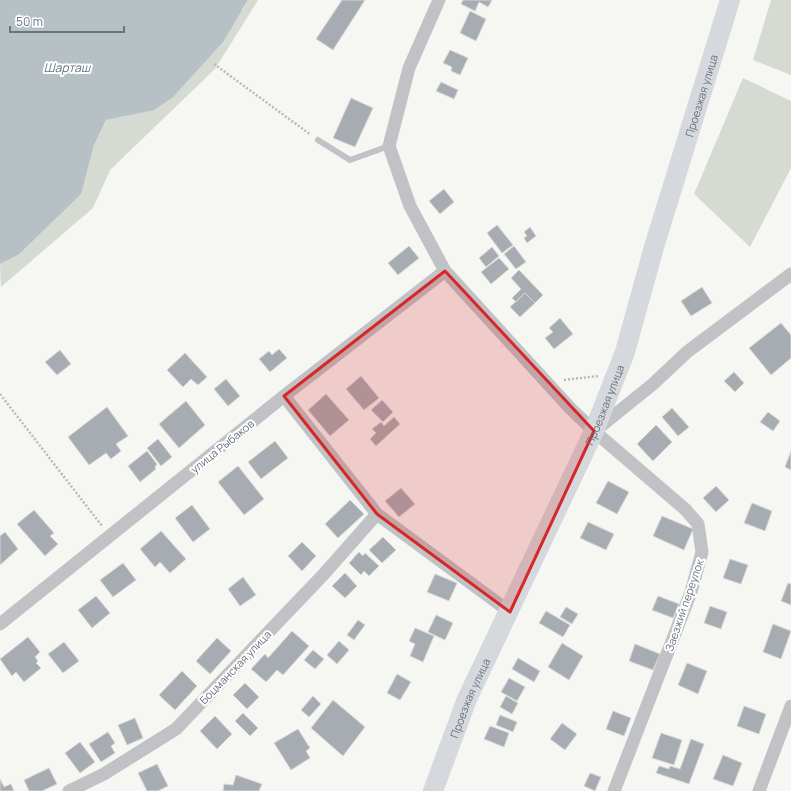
<svg xmlns="http://www.w3.org/2000/svg" width="791" height="791" font-family="Manrope,sans-serif">
  <rect width="100%" height="100%" fill="#f6f6f3"/>
  <path fill="#d5dad3" d="M248,0H258L215,69L110,170L93,208L1,287L0,264L18,255L88,167L94,145L106,120L125,116L243,10Z
    M771,0H791V75L753,60Z
    M743,78L791,101V168L750,247L694,194Z"/>
  <path fill="#b7c0c5" d="M0,0H248L223,42L173,97L154,110L106,120L94,145L81,194L18,255L0,264Z"/>
  <path fill="#a7acb2" stroke="#d7d7d6" d="M342,0H365L333,50L316,39Z
    M463,0H492L488,7L479,2L475,11L461,4Z
    M470,11L486,19L476,41L460,33Z
    M450,50L468,58L460,75L451,71L452,67L443,63Z
    M441,82L458,90L454,99L436,91Z
    M351,98L373,108L355,147L333,138Z
    M444,189L454,202L440,214L429,201Z
    M497,225L513,245L502,253L487,233Z
    M530,227L536,236L527,243L524,238L527,236L524,232Z
    M409,246L419,258L398,275L388,263Z
    M514,246L526,262L516,269L504,254Z
    M492,247L499,256L486,267L479,258Z
    M499,258L509,269L491,284L481,272Z
    M519,270L543,295L535,303L525,293L516,302L512,298L521,289L511,278Z
    M702,287L712,303L691,316L681,301Z
    M525,293L535,303L520,317L510,307Z
    M560,318L573,334L554,349L545,338L553,332L549,328Z
    M781,323L791,335V358L771,375L749,348Z
    M279,349L287,358L270,372L259,359L269,351L272,355Z
    M60,350L71,364L57,375L45,362Z
    M185,353L207,377L198,385L191,379L183,387L167,370Z
    M734,372L744,383L735,392L724,381Z
    M361,376L379,398L364,410L346,389Z
    M226,379L240,396L228,406L214,389Z
    M326,394L349,420L330,436L308,410Z
    M382,400L393,412L383,422L371,410Z
    M186,401L205,425L179,448L159,424Z
    M107,407L128,436L116,444L121,451L111,459L106,453L89,465L68,437Z
    M672,408L689,427L678,436L662,417Z
    M768,412L780,421L773,431L760,422Z
    M394,417L400,424L376,446L370,439L376,433L372,429L381,422L384,426Z
    M656,425L672,442L653,461L637,444Z
    M158,439L172,457L161,466L147,448Z
    M275,441L288,458L261,479L248,462Z
    M147,451L157,464L155,467L156,469L140,482L128,466Z
    M791,451V470L785,467Z
    M238,466L264,499L244,515L218,482Z
    M608,481L629,492L617,514L596,503Z
    M716,486L729,500L716,512L703,498Z
    M401,488L415,504L399,517L385,501Z
    M350,500L364,514L338,538L325,524Z
    M752,503L772,511L765,531L744,523Z
    M192,505L210,529L193,542L175,518Z
    M34,510L54,533L50,536L58,544L45,556L17,524Z
    M662,516L693,529L684,550L653,536Z
    M588,522L614,534L606,550L580,538Z
    M161,531L186,559L170,573L160,562L155,567L140,549Z
    M5,532L18,549L0,565V536Z
    M383,537L396,550L382,563L369,550Z
    M302,542L316,556L302,571L288,556Z
    M359,552L363,556L365,553L379,566L369,576L364,571L361,575L349,563Z
    M730,559L748,565L741,584L723,578Z
    M123,563L136,580L113,597L100,580Z
    M345,573L357,586L345,598L332,586Z
    M435,574L457,583L449,601L427,592Z
    M243,577L256,595L240,606L228,589Z
    M788,583L791,584V605L781,601Z
    M96,596L110,613L92,628L78,610Z
    M658,596L679,604L673,618L652,610Z
    M710,606L727,612L721,629L704,623Z
    M566,607L578,614L572,624L560,617Z
    M546,611L570,625L563,637L539,623Z
    M436,615L453,623L445,640L428,632Z
    M358,620L365,625L354,640L347,635Z
    M773,624L791,631L781,659L763,652Z
    M415,628L434,636L423,662L410,656L415,644L409,641Z
    M292,631L309,646L283,675L277,670L266,682L251,669L265,654L268,658Z
    M28,637L40,652L35,657L38,661L36,663L41,668L24,682L16,672L12,676L0,659Z
    M217,638L231,651L210,674L196,661Z
    M339,641L349,650L337,664L327,655Z
    M64,642L79,661L63,673L48,654Z
    M562,643L583,656L569,680L548,667Z
    M635,644L660,654L653,670L629,661Z
    M313,650L324,659L315,669L304,660Z
    M518,658L540,671L534,682L512,669Z
    M687,663L707,671L698,694L678,685Z
    M182,671L197,686L175,710L159,695Z
    M397,674L411,682L400,700L387,693Z
    M509,678L525,687L517,701L501,692Z
    M245,683L259,697L247,709L233,695Z
    M313,696L321,704L309,717L301,710Z
    M506,696L518,703L512,714L500,707Z
    M333,700L365,727L343,756L311,728Z
    M744,706L766,714L759,734L737,726Z
    M613,711L631,718L624,736L606,729Z
    M243,713L258,728L250,736L235,721Z
    M500,715L517,722L513,732L496,725Z
    M215,716L232,734L217,749L200,731Z
    M135,718L143,738L127,745L118,725Z
    M562,723L577,734L565,750L550,739Z
    M490,726L509,733L504,747L484,739Z
    M298,729L310,748L306,751L310,758L291,770L274,743Z
    M108,732L115,743L111,746L115,753L101,762L89,744Z
    M661,733L682,740L674,765L652,758Z
    M691,739L704,744L689,784L656,773L659,766L669,769L670,766L680,769Z
    M80,742L95,762L80,773L65,753Z
    M723,755L742,763L733,786L713,779Z
    M157,764L168,786L158,791H147L138,773Z
    M49,768L57,784L42,791H29L24,780Z
    M590,773L601,777L595,791L584,786Z
    M236,775L262,784L259,791H223L224,784L233,785Z
    M0,779L4,787L11,784L14,791H0Z"/>
  <g fill="none" stroke-linecap="round" stroke-linejoin="round">
    <path stroke="#b7babc" stroke-width="2.5" stroke-dasharray="2 2" stroke-linecap="butt" d="M214,64L311,135
      M564,380L598,376
      M0,394L102,526"/>
    <path stroke="#c0c2c6" stroke-width="6" d="M318,140L350,160L389,146"/>
    <path stroke="#c0c2c6" stroke-width="13" d="M439,0L409,68L389,146L410,206L445,271L570,408L594,431L686,510L698,524L702,552L691,592L614,791
      M284,396L377,514L510,612
      M596,430L653,384L687,352L791,274
      M0,624L284,396L445,271
      M69,791L104,774L176,729L323,575L377,514
      M759,791L791,706"/>
    <path stroke="#d5d8dc" stroke-width="20" id="s1" d="M433,791L467,699L594,431L625,352L654,247L730,0"/>
  </g>
  <path fill="#d62828" fill-opacity="0.2" stroke="#d62828" stroke-width="3" stroke-linejoin="round" d="M445,271L594,431L510,612L377,514L284,396Z"/>
  <g text-anchor="middle" dominant-baseline="central" stroke-width="4" stroke-linejoin="round" paint-order="stroke">
    <g font-size="11" fill="#697480" stroke="#fff">
      <text stroke="none"><textPath href="#s1" startOffset="747">Проезжая улица</textPath></text>
      <text stroke="none"><textPath href="#s1" startOffset="423">Проезжая улица</textPath></text>
      <text transform="translate(222 446) rotate(-39)">улица Рыбаков</text>
      <text transform="translate(684 605) rotate(-71)">Заезжий переулок</text>
      <text transform="translate(235 667) rotate(-46)">Боцманская улица</text>
      <text stroke="none"><textPath href="#s1" startOffset="100">Проезжая улица</textPath></text>
    </g>
    <g font-size="12" font-style="italic" fill="#64747c" stroke="#fff">
      <text x="67" y="67">Шарташ</text>
    </g>
  </g>
  <path d="M10 26v6h114v-6" fill="none" stroke="#697480" stroke-width="2"/>
  <text x="16" y="26" font-size="12" fill="#697480" stroke="#ffffff" stroke-width="3" paint-order="stroke">50 m</text>
</svg>
